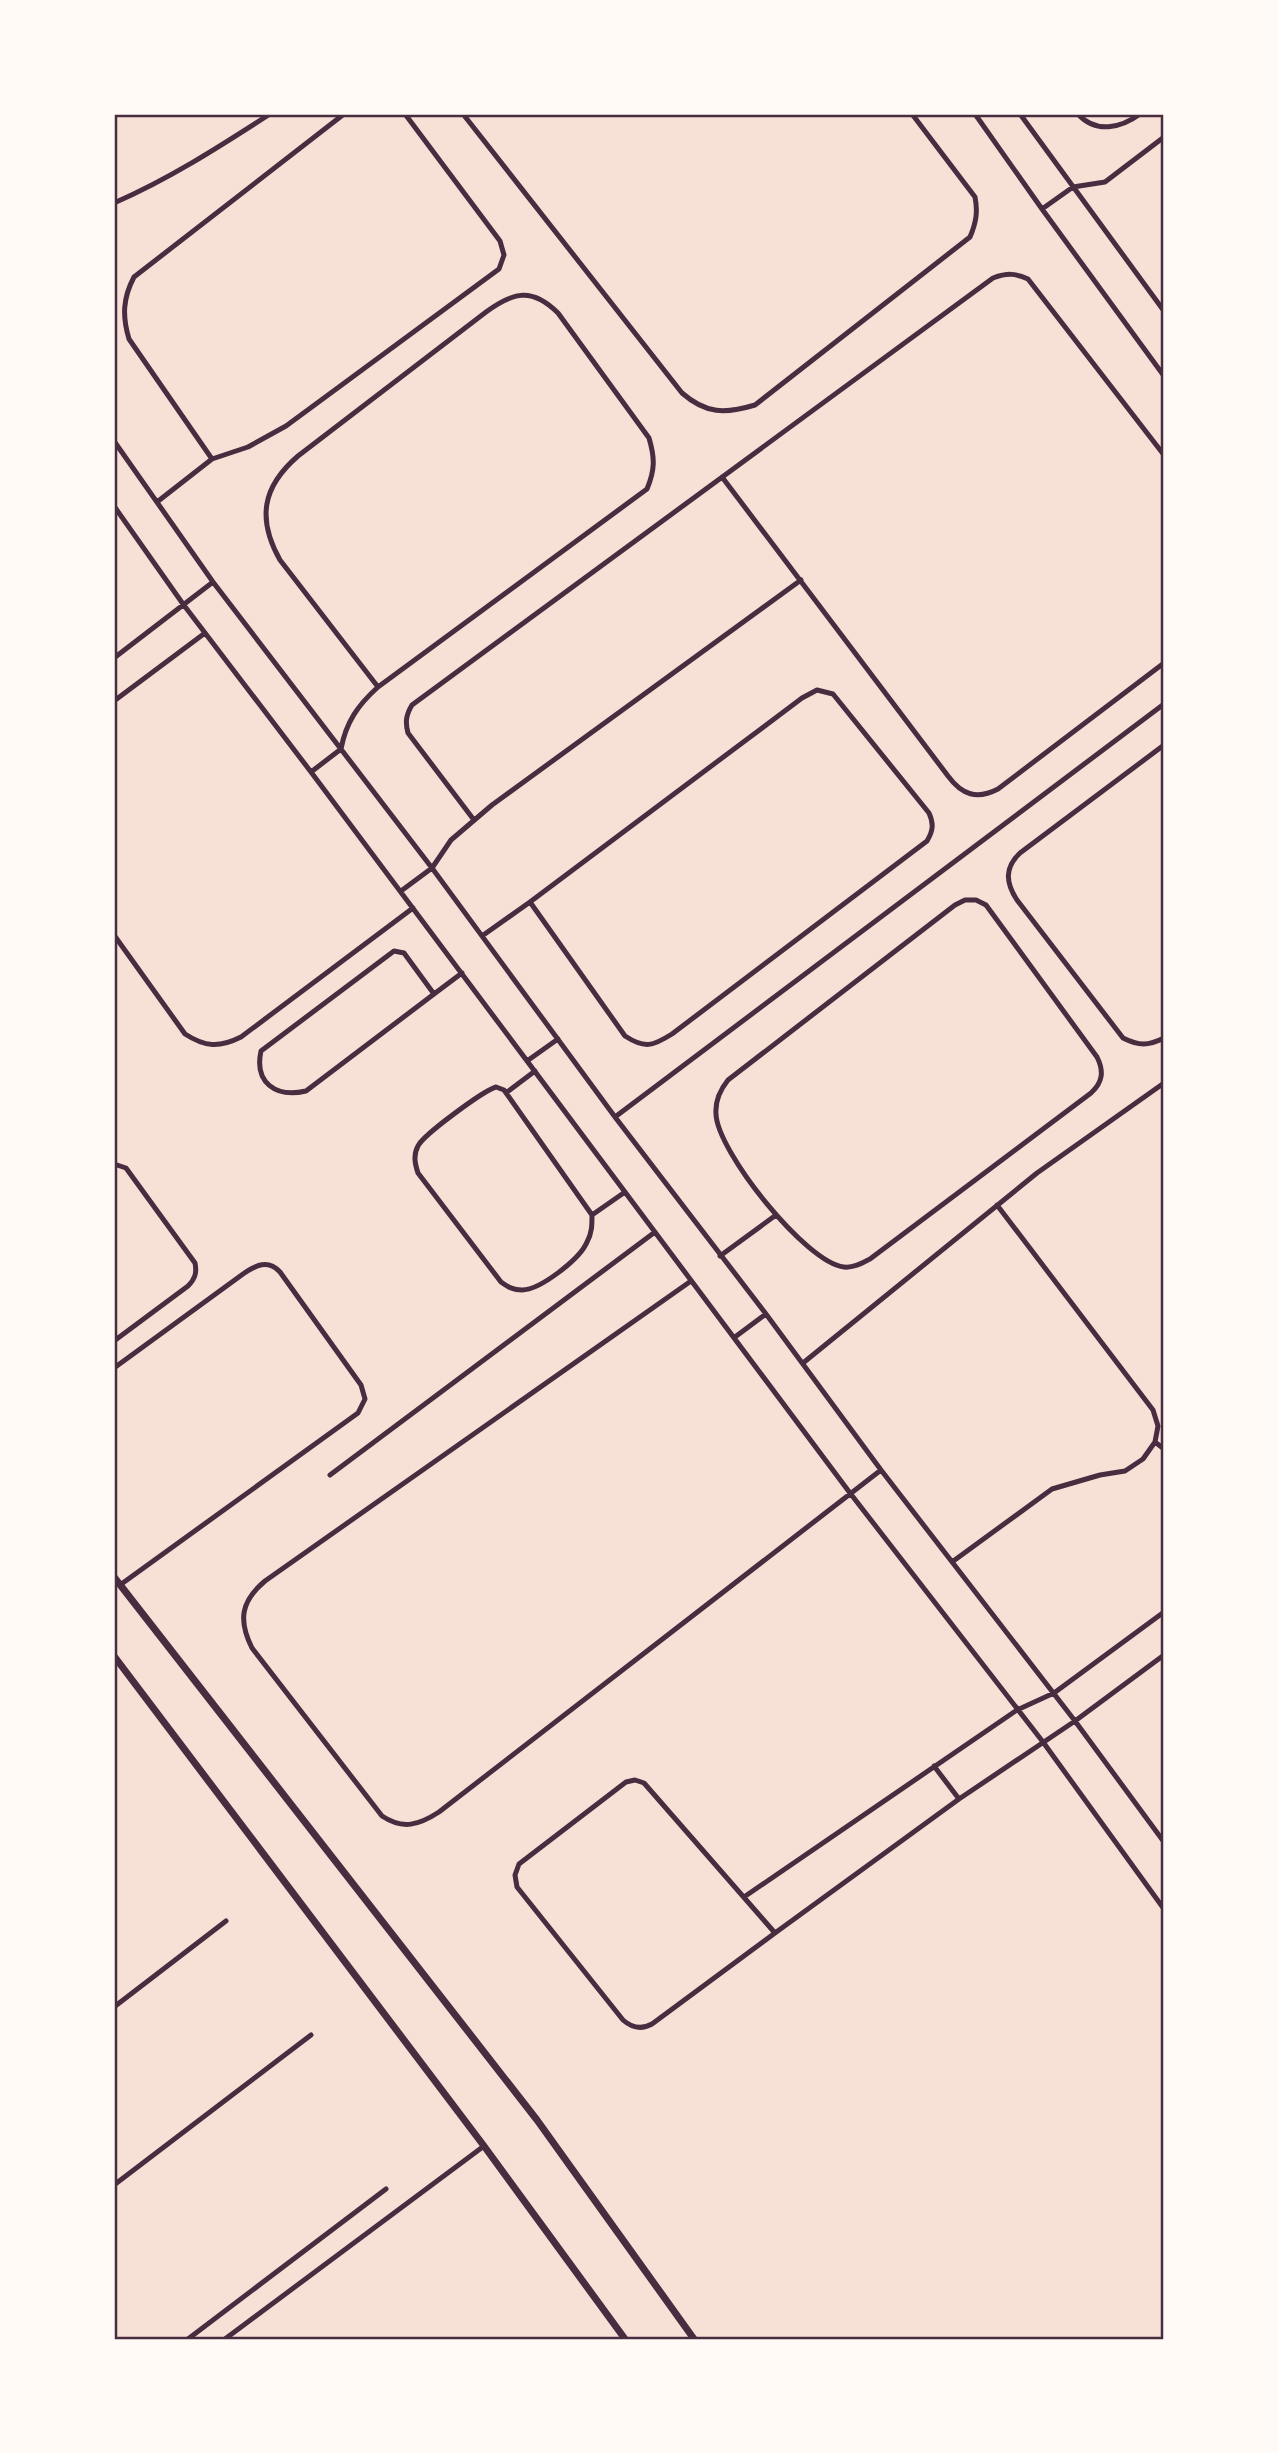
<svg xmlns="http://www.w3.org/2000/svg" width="1278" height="2453" font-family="Manrope,sans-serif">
  <rect width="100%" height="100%" fill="#f7e1d7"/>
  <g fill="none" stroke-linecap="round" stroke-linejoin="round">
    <path stroke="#4a2c40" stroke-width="5" d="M344,114L134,277C123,298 122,316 129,339L212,459L248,447L286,426L499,269L504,255L500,241L405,114
      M463,114L682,393C706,414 725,414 755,405L970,237C976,223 978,212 975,197L912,114
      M975,114L1042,209L1164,376
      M1020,114L1164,311
      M1078,114C1096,134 1121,128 1140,114
      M114,203C169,179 219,147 270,114
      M1042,209L1073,187L1105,182L1164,137
      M114,441L213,582L432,868L615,1117L766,1314L881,1470L1075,1721L1164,1842
      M722,477L948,776C962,795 977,800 998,789L1164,663
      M157,502L212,459
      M114,506L183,604L311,772L850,1493L1043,1742L1164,1909
      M114,658L213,582
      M114,701L205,633
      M1164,745L1020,853C1004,868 1006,883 1017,900L1123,1038C1139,1046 1148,1046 1164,1038
      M311,772L341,749C346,722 358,705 378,687L647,489C655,470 655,458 649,438L558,313C532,287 513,292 486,312L298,456C262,487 257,519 280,560L378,687
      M474,820L408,733C405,722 406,715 412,705L993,278C1007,273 1015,273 1028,279L1164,455
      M401,891L432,868L451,840L492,805L801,580
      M965,900H976L986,905L1097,1057C1104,1071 1103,1082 1091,1093L870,1259C862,1263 854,1268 844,1267C806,1263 717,1151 716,1114C715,1101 720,1090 728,1080L955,905Z
      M114,935L185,1034C205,1047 219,1048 241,1037L413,908
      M482,936L530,902L625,1036C645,1049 653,1046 672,1034L927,841C933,831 934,824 929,813L833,694L817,690L802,698L530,902
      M434,994L306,1091C276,1098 254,1083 261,1051L394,951L404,953L434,994L462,973
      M527,1061L558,1039
      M496,1087L504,1090L592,1215C592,1225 592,1233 587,1242C580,1259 540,1290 522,1290C513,1290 508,1287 501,1282L418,1173C415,1164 413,1155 418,1146C423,1135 483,1091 496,1087Z
      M506,1093L535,1071
      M615,1117L1164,704
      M114,1164L126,1168L195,1263C197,1273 195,1279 188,1286L114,1341
      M592,1215L625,1192
      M720,1256L776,1215
      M691,1281L265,1581C241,1601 238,1620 252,1648L382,1816C403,1830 419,1825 439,1812L881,1470
      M735,1337L766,1314
      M803,1363L1037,1173L1164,1083
      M114,1368L243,1274C256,1265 268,1259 280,1272L361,1385L365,1399L358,1413L120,1585
      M1155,1442L1164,1449
      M330,1475L655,1232
      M952,1562L1052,1489L1100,1475L1125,1471L1143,1459L1155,1442L1158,1426L1153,1410L997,1205
      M934,1766L959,1799
      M635,1780L644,1783L775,1933L652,2024C641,2030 632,2028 623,2020L517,1887L515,1875L519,1864L626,1782Z
      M744,1897L1017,1710L1054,1693L1164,1612
      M775,1933L959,1799L1075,1721L1164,1655
      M114,2007L226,1921
      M114,2185L311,2035
      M188,2339L386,2189
      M225,2339L484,2146"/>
    <path stroke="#4a2c40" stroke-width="7" d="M114,1577L537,2120L694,2339
      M114,1656L484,2146L625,2339"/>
  </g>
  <rect width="1278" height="2453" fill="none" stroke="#fffaf5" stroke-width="231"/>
  <rect x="116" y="116" width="1046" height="2222" fill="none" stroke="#4a2c40" stroke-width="2.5"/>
</svg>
